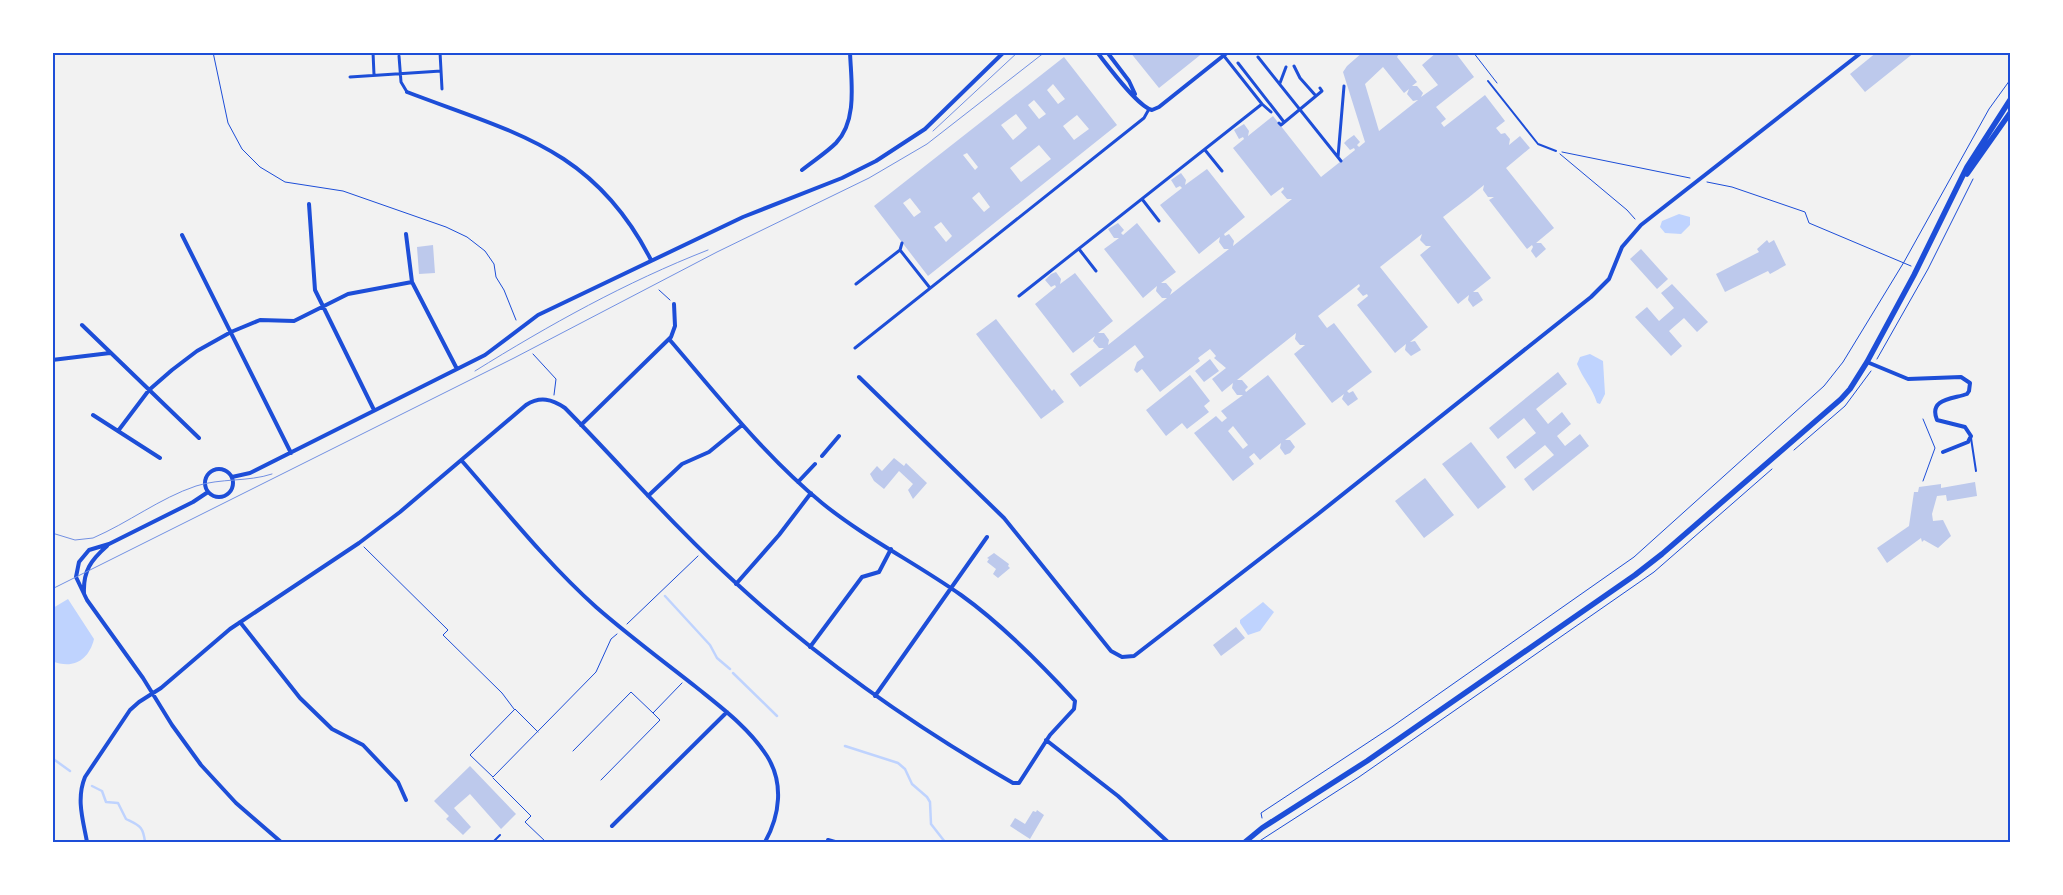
<svg xmlns="http://www.w3.org/2000/svg" width="2063" height="895" font-family="Bitter,serif">
  <rect width="100%" height="100%" fill="#f2f2f2"/>
  <path fill="#bfd3fe" d="M1679,214L1690,217V225L1681,234L1665,233L1660,227L1662,221Z
    M1590,354L1603,361L1605,394L1600,404L1597,403C1592,387 1583,379 1577,364L1580,357Z
    M68,599L94,639C89,660 73,670 52,661L53,608Z
    M1263,602L1274,612L1260,631L1248,635L1240,623V620Z"/>
  <g fill="none" stroke-linecap="round" stroke-linejoin="round">
    <path stroke="#bfd3fe" stroke-width="2.5" d="M665,596L710,645L717,658L730,669
      M733,673L777,716
      M845,746L898,763L905,769L912,784L927,797L930,802L931,824L945,842
      M52,758L70,771
      M92,786L102,791L106,802L118,803L126,819C140,826 143,826 145,842"/>
  </g>
  <path fill="#bdc9ec" fill-rule="evenodd" d="M1130,52H1204L1159,88Z
    M1363,52H1400L1397,57L1417,82L1412,86H1417L1423,93L1421,97L1438,85L1422,65L1437,52H1455L1474,77L1436,107L1446,119L1441,123L1444,127L1485,95L1505,121L1496,128L1501,134L1505,133L1510,139L1509,145L1520,136L1530,148L1506,168L1554,228L1536,243H1541L1546,249L1536,258L1531,251L1533,247L1532,245L1527,249L1489,200L1494,197H1488L1483,190L1484,185L1468,198L1443,217L1491,278L1473,292H1478L1483,300L1473,307L1468,300L1469,295L1458,304L1420,255L1431,246H1426L1420,240L1422,234L1380,267L1428,327L1410,342L1415,341L1421,350L1411,356L1405,350L1406,344L1395,353L1357,305L1368,296L1367,294L1363,296L1357,289L1360,286L1359,284L1318,316L1327,328L1334,323L1372,372L1347,391L1349,393L1353,391L1358,399L1348,406L1342,399L1344,394L1332,403L1294,354L1305,345H1300L1295,339L1296,333L1237,380H1242L1248,387L1245,390L1246,392L1268,375L1306,424L1285,440H1290L1295,447L1290,453L1285,455L1280,448L1281,443L1260,460L1254,453L1249,457L1254,464L1233,481L1194,433L1216,416L1222,422L1227,418L1221,411L1243,395H1237L1232,388L1233,383L1222,392L1212,379L1226,368L1214,358L1216,356L1210,349L1198,358L1200,361L1160,392L1142,369L1137,373L1134,370L1137,362L1144,357L1135,345L1080,387L1070,374L1104,348H1099L1093,341L1095,336L1073,353L1035,304L1056,287L1055,285L1051,287L1045,280L1051,274L1056,272L1061,279L1060,284L1075,273L1113,321L1098,333H1104L1109,340L1108,345L1167,298H1162L1156,291L1157,286L1143,298L1104,249L1119,238H1114L1108,229L1118,223L1124,230L1121,233L1123,235L1137,223L1176,272L1161,283H1166L1172,290L1170,295L1229,249H1224L1219,242L1220,237L1199,254L1160,205L1182,188L1180,186L1176,188L1171,180L1181,173L1186,180L1185,185L1207,169L1245,217L1224,234L1225,236L1229,234L1234,241L1233,246L1292,199H1287L1281,192L1284,189L1283,187L1271,196L1233,148L1244,139L1243,137L1239,139L1234,130L1244,124L1249,131L1248,136L1273,116L1321,177L1355,150L1354,148L1350,150L1344,143L1347,140L1354,135L1360,142L1357,145L1359,147L1365,142L1343,72L1347,66ZM1383,67L1404,93L1409,89L1407,94L1413,101L1418,100L1379,131L1365,84ZM1233,426L1248,445L1243,449L1228,431Z
    M1877,52H1915L1865,92L1850,74Z
    M1064,57L1117,125L928,276L874,206ZM1053,84L1065,99L1058,104L1047,90ZM1034,100L1046,114L1039,119L1028,105ZM1016,114L1027,128L1013,140L1001,125ZM1077,115L1089,129L1074,140L1063,126ZM1039,145L1051,159L1021,182L1010,168ZM967,153L978,167L975,170L963,155ZM979,192L990,207L984,212L972,198ZM910,198L921,212L914,217L903,203ZM941,222L952,236L946,242L934,227Z
    M1767,240L1769,243L1774,240L1786,265L1770,274L1768,271L1725,292L1716,274L1759,252L1757,249Z
    M433,245L435,273L419,274L417,247Z
    M1641,249L1668,279L1657,289L1630,259Z
    M1672,284L1708,322L1697,332L1684,318L1669,331L1682,346L1671,356L1635,317L1647,307L1659,321L1674,308L1661,293Z
    M996,319L1052,391L1054,389L1064,402L1041,419L976,334Z
    M1210,359L1219,371L1204,382L1195,371Z
    M1558,372L1567,384L1536,409L1548,424L1562,412L1571,424L1557,436L1565,446L1580,434L1589,446L1533,491L1524,479L1554,455L1545,445L1515,469L1506,457L1536,433L1524,418L1498,439L1489,428Z
    M1190,375L1210,401L1204,406L1209,412L1187,429L1182,423L1166,436L1146,410Z
    M1471,442L1506,487L1478,509L1442,464Z
    M894,458L904,466L906,463L927,483L913,499L908,490L913,484L899,471L884,489L874,481L870,474L877,466L882,471Z
    M1425,478L1454,515L1424,538L1395,501Z
    M1975,482L1977,496L1947,501L1946,495L1937,496L1932,514L1933,521L1943,520L1951,536L1938,548L1924,540L1922,542L1921,538L1887,563L1877,548L1909,526L1914,492H1918L1919,487L1941,484V488Z
    M994,553L1009,564L1008,566L1010,568L998,578L993,574L996,569L987,562L989,559L987,558Z
    M1236,627L1245,638L1221,656L1213,645Z
    M470,766L516,814L501,829L470,794L454,808L471,827L463,835L446,819L449,816L434,801Z
    M1037,810L1044,815L1030,839L1010,826L1015,818L1025,824L1033,811L1036,812Z"/>
  <g fill="none" stroke-linecap="round" stroke-linejoin="round">
    <path stroke="#1d4ed8" stroke-width="1" d="M213,52L228,123L242,149L260,167L285,182L343,191L446,227L467,237L485,251L494,264L496,277L504,290L516,320
      M1473,52L1497,83
      M1562,152L1690,178
      M1560,154L1627,210L1635,219
      M1707,182L1732,187L1805,212L1809,223L1911,266
      M659,290L670,300
      M533,354L556,379L554,395
      M1877,359L1928,269L1973,179
      M1923,419L1935,448L1923,481
      M1794,450L1845,406L1871,371
      M364,547L448,630L443,635L502,693L514,709
      M627,624L698,556
      M538,732L515,709L470,755L493,777L596,672L611,639L617,634
      M573,751L631,692L653,713L682,683
      M493,778L531,816L525,822L546,842
      M601,780L660,720L653,713
      M1262,818L1261,813L1393,726L1634,557L1824,386L1843,362L1904,262L1989,109L2010,80
      M1258,842L1359,777L1654,572L1772,469"/>
    <path stroke="#1d4ed8" stroke-width="2" d="M1488,81L1538,144L1556,151
      M1971,438L1976,471
      M493,842L500,835"/>
    <path stroke="#1d4ed8" stroke-width="3" d="M373,52L374,75
      M440,52L442,89
      M399,56L401,82L407,92
      M1258,57L1341,161
      M1238,63L1284,122
      M1294,66L1300,78L1316,96
      M350,77L441,71
      M1280,83L1286,67
      M1262,104L1271,112
      M1279,123L1281,125L1322,91L1320,88
      M1205,150L1222,171
      M1338,157L1344,86
      M1142,199L1159,221
      M1079,249L1096,271
      M900,250L930,288
      M856,284L900,250L902,243
      M1019,296L1262,104L1224,56
      M855,348L1144,118L1149,109"/>
    <path stroke="#1d4ed8" stroke-width="4" d="M1097,52C1108,66 1137,106 1152,110L1159,107L1228,52
      M1107,52L1129,81L1135,94
      M407,92C514,133 594,148 651,260
      M802,170C813,161 826,153 836,143C858,120 851,81 850,52
      M309,204L315,290L374,410
      M406,234L412,282L457,369
      M182,235L291,453
      M82,325L199,438
      M52,360L110,353
      M1867,362L1908,379L1961,377L1970,383L1969,391L1967,394C1954,399 1928,398 1937,420L1965,427L1971,436L1968,442L1943,452
      M859,377L1004,518L1111,651L1122,657L1134,656L1318,514L1591,297L1609,279L1622,247L1641,225L1862,52
      M93,415L160,458
      M581,425L671,337L675,326L674,304
      M118,431L149,390L172,370L197,351L231,332L260,320L294,321L348,294L412,282
      M822,456L839,436
      M462,461C505,510 547,563 596,607C628,635 663,661 696,687C722,708 749,728 767,756C784,783 780,815 765,842
      M205 483a14 14 0 1 1 28 0a14 14 0 1 1-28 0Z
      M232,477L250,473L485,355L538,315L743,217L842,178L876,161L925,129L1004,52
      M798,482L815,464
      M208,492L193,502L109,544L89,550L79,562L76,577L87,600L143,678L172,725L201,765L236,803L281,842
      M648,496L682,464L709,452L742,425
      M736,584L779,535L811,493
      M84,593C83,571 91,560 107,546
      M240,622L300,698L332,729L363,745L398,782L406,800
      M810,647L862,577L879,572L891,549
      M875,696L987,537
      M1046,740L1118,796L1168,842
      M612,826L727,712
      M828,840L835,842
      M87,842C83,820 76,799 85,777L130,710L139,702L161,688L230,629L359,543L400,512L526,405C540,396 552,399 565,408C622,466 676,529 737,584C821,661 914,726 1013,783H1019L1050,735L1074,709L1075,701C1041,664 1003,625 961,595C916,563 865,538 822,503C764,455 718,396 669,339"/>
    <path stroke="#1d4ed8" stroke-width="5.5" d="M1967,174L2010,113
      M1245,842L1262,828L1367,761L1635,575L1662,554L1841,399L1850,389L1867,362L1914,275L1967,167L2010,100"/>
    <path stroke="#7290e2" stroke-width="1" d="M933,131L1018,52
      M475,371C549,325 626,282 708,250
      M52,533L75,540L93,538C128,523 160,498 196,486C221,478 248,482 272,474
      M52,589L514,358L717,252L869,178L927,144L1045,52"/>
  </g>
  <rect width="2063" height="895" fill="none" stroke="#ffffff" stroke-width="108"/>
  <rect x="54" y="54" width="1955" height="787" fill="none" stroke="#1d4ed8" stroke-width="2"/>
</svg>
